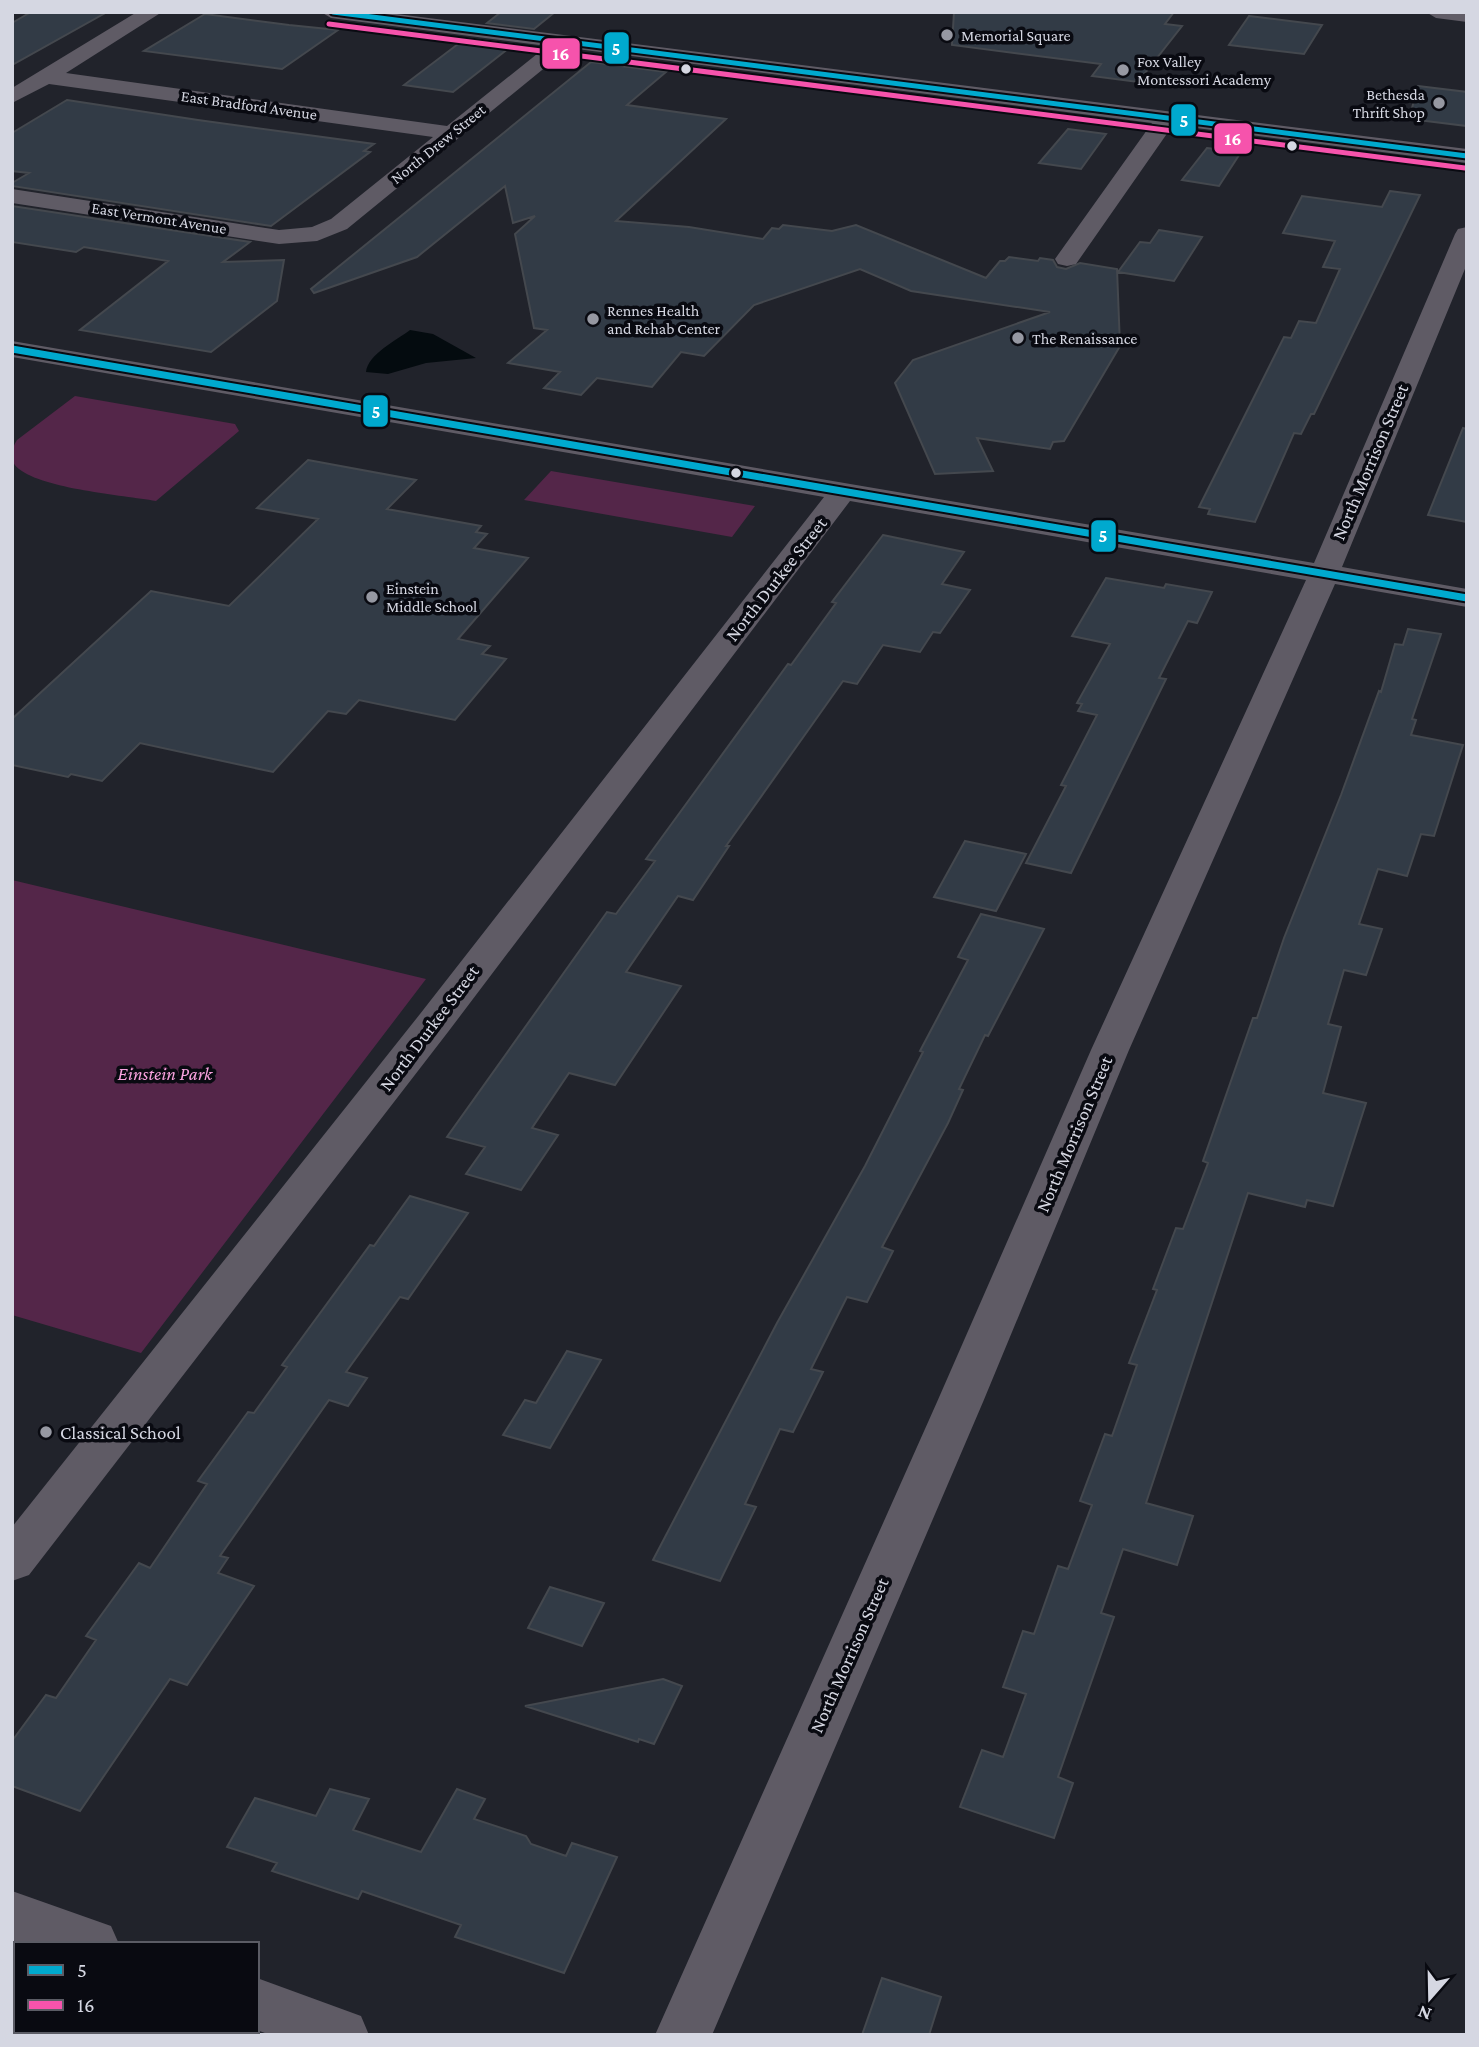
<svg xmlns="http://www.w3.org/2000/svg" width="1479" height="2047" font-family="'Crimson Pro',serif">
  <rect width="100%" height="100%" fill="#21232b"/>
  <path fill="#542649" d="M75,396L235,424L239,431L156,501C122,495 44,489 19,469C9,462 11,449 17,440Z
    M551,471L755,506L732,537L524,500Z
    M12,880L426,979L141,1353L12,1315Z"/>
  <path fill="#040b0f" d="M410,330L433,334L476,358L426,363L388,374L366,372C368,354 397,340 410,330Z"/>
  <path fill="#323b46" stroke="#44484e" stroke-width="2" d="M31,12H107L12,65V23Z
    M501,12H555L534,29L487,23Z
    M954,12H1174L1165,24L1182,26L1138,82L1092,76L1101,64L952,45Z
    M205,14L289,25L338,30L282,69L144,51Z
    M1249,16L1322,25L1304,54L1229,45Z
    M466,38L514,44L453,92L404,85Z
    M591,62L666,72L627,105L726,119L616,221L689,227L763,239L772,228L779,229L783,225L832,231L856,225L986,278L1000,261H1005L1009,257L1038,261L1040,258L1053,260L1057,267L1066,269L1080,263L1117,269L1120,346L1064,441L1053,442L1050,449L977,438L993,471L935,474L895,383L913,360L1050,312L911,291L860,269L754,305L704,356L681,352L652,387L597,378L581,395L544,388L560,372L508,363L547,330L534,328L515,234L535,216L513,223L505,186L417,257L314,293L311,289Z
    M1418,86L1467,92V126L1409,119Z
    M67,100L198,120L374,144L364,151L370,152L271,226L12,186V183L29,173L12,171V133Z
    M1068,129L1106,134L1081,169L1039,163Z
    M1207,148L1241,152L1219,186L1182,180Z
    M1390,191L1420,195L1314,414H1311L1301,434L1294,433L1255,522L1208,514L1210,509L1199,507L1284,337L1291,338L1299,321L1316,323L1340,269L1323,267L1335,241L1283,233L1302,196L1382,207Z
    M12,206L250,242L223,262L284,260L277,301L211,352L80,330L168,261L84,247L76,252L12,242Z
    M1159,230L1202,237L1174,281L1118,272L1140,242L1150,243Z
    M1463,428L1467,429V522L1428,515Z
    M308,460L416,480L387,509L481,526L476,532L487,534L474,548L528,558L458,639L490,646L482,654L506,659L455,720L359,700L346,714L328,711L273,772L140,743L102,781L71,774L68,777L12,765V719L151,591L229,606L318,519L257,508Z
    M883,535L964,552L942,584L970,590L940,633L933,632L920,652L883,645L857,684L843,681L726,846H729L693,900L678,896L626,972L681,986L615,1085L569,1073L532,1128L558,1135L521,1190L466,1174L485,1147L447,1137L607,912L616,914L655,861L646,859L788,664L791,665L836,603L832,602Z
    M1106,578L1164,588L1166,584L1212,592L1197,623L1188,621L1159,678L1166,679L1071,873L1026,863L1066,786L1061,785L1097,715L1078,711L1082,704L1077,703L1110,644L1072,636Z
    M1408,629L1441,634L1412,719L1416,720L1411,735L1463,745L1434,836L1421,834L1407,876L1378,869L1359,924L1382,929L1366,975L1344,970L1328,1024L1341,1027L1323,1093L1366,1103L1333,1206L1307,1200L1305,1207L1248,1193L1146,1503L1193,1516L1177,1565L1123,1549L1101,1613L1114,1617L1058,1777L1073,1783L1054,1838L960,1807L982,1750L1003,1757L1026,1694L1003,1687L1023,1631L1034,1634L1058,1566L1068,1569L1092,1505L1080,1501L1105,1434L1112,1436L1137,1365L1129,1363L1157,1290L1153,1289L1176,1228L1183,1229L1208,1163L1203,1161L1253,1018H1257L1284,938L1341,795L1379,691L1381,692L1395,644L1403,645Z
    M965,841L1026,854L996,911L934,897Z
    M981,914L1044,929L988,1036L985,1035L959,1089L963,1090L948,1123L882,1247L893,1251L867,1302L847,1297L811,1369L823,1372L793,1432L780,1429L745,1504L756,1507L720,1581L653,1560L777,1323L865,1166L923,1052L920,1051L968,960L958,957Z
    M410,1196L468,1213L408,1299L400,1297L346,1372L367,1378L348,1406L329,1400L220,1556L228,1558L218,1573L254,1586L187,1685L170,1679L80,1811L12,1786V1741L46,1695L56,1698L96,1640L86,1636L139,1563L150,1568L207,1484L198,1481L248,1412L254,1413L287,1367L282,1365L370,1245L374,1246Z
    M567,1351L601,1360L550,1448L503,1435L525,1400L536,1403Z
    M550,1587L604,1603L582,1646L528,1628Z
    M663,1679L682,1686L654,1744L639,1739L638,1742L525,1706Z
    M330,1789L369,1799L353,1830L421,1852L457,1789L485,1799L474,1819L526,1836L531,1844L566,1856L572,1843L617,1857L564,1973L455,1937L461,1925L362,1891L358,1899L272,1871L277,1863L227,1847L255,1798L316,1816Z
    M882,1978L941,1997L929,2035H862Z"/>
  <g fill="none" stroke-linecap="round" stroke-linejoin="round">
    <path fill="#5f5b65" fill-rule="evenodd" d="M137,12H162L66,73L447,126L547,46L331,18L321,12H381L1467,149V163L1173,125L1076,264L1067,266L1058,264L1055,259L1152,123L569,48L347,229L317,241L279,244L12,203V189L279,230L312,227L331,219L433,137L49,84L12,103V88Z
      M1467,227V264L1342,567L1467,589V607L1335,584L1129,1050L983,1402L712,2035H655L937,1402L1091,1050L1306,580L850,501L448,1032L29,1575L12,1581V1527L420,1014L824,497L12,357V341L1314,563L1455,234L1458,229Z
      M12,1891L111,1926L119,1944H23L12,1940Z
      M257,1978L361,2016L369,2035H270L257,2030Z"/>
    <path fill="#615d67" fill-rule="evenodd" d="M1426,12H1467V22L1436,18Z"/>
    <g stroke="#090a11" stroke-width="9">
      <path id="bus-1-far1" d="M333,12L1467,156"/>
    </g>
    <g stroke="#090a11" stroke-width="11">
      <path id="bus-1" d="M12,349L1467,598"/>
    </g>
    <g stroke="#090a11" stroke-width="9">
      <path id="bus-2" d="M329,24L1465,168"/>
    </g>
    <use href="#bus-1-far1" stroke="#00a9ce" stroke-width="5"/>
    <use href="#bus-1" stroke="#00a9ce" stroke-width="7"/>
    <use href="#bus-2" stroke="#f653ac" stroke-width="5"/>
  </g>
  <g fill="#9698a2" stroke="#090a11" stroke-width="2.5">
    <circle cx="947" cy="35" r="7"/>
    <circle cx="1123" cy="70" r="7"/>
    <circle cx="1439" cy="103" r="7"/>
    <circle cx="593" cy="319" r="7"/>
    <circle cx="1018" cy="338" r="7"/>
    <circle cx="372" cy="597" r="7"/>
    <circle cx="46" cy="1432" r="7"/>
  </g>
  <g fill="#d5d7e2" stroke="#090a11" stroke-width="2.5">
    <circle cx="686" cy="69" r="6"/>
    <circle cx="1292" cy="146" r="6"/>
    <circle cx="736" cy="473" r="6"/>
  </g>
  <g text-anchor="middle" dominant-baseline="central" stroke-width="7" stroke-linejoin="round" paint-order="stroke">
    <g font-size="16" fill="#d5d7e2" stroke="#090a11" text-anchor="start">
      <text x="961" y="35">Memorial Square</text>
      <text x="1137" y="61">Fox Valley<tspan x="1137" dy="18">Montessori Academy</tspan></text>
      <text x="1425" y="94" text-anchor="end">Bethesda<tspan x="1425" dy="18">Thrift Shop</tspan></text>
      <text x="607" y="310">Rennes Health<tspan x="607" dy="18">and Rehab Center</tspan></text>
      <text x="1032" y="338">The Renaissance</text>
      <text x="386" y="588">Einstein<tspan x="386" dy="18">Middle School</tspan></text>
    </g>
    <g font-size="16" fill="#d5d7e2" stroke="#090a11">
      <text transform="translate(249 105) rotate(8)">East Bradford Avenue</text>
      <text transform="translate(438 144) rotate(-39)">North Drew Street</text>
      <text transform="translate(159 218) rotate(9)">East Vermont Avenue</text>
    </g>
    <g font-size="19" fill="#d5d7e2" stroke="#090a11">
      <text transform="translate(1370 462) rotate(-67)">North Morrison Street</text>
      <text transform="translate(776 579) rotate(-52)">North Durkee Street</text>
      <text transform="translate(429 1028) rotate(-53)">North Durkee Street</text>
      <text transform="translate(1074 1134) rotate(-67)">North Morrison Street</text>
      <text transform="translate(849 1655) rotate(-66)">North Morrison Street</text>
    </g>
    <g font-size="19" font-style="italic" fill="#f9a2df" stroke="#090a11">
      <text x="165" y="1073">Einstein Park</text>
    </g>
    <g font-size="19" fill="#d5d7e2" stroke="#090a11" text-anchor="start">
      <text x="60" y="1432">Classical School</text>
    </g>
  </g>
  <g stroke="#090a11" stroke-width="2.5">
    <rect x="603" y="31" width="27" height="34" rx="7" fill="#00a9ce"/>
    <rect x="541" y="37" width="40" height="33" rx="7" fill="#f653ac"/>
    <rect x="1170" y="103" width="27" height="34" rx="7" fill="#00a9ce"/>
    <rect x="1213" y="122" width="40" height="33" rx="7" fill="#f653ac"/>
    <rect x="362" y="394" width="27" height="34" rx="7" fill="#00a9ce"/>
    <rect x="1090" y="519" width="27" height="34" rx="7" fill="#00a9ce"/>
  </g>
  <g font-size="19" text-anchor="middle" font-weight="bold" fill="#fff">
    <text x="616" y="55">5</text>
    <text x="561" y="60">16</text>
    <text x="1184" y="127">5</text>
    <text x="1233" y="145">16</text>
    <text x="376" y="418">5</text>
    <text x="1103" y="542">5</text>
  </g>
  <rect width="1479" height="2047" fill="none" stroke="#d5d7e2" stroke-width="28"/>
  <rect x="14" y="1942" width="245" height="91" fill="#090a11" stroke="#5b5c65" stroke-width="2"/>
  <rect x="28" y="1965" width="35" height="10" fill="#00a9ce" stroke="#5b5c65" stroke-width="2"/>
  <text x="77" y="1977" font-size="21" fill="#d5d7e2">5</text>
  <rect x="28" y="2000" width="35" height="10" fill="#f653ac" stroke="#5b5c65" stroke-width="2"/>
  <text x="77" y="2012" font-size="21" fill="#d5d7e2">16</text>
  <g transform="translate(1430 1998) rotate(200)" stroke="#090a11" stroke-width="5" paint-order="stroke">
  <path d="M0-5L12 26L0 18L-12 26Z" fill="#d5d7e2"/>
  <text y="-10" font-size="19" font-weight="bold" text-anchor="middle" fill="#d5d7e2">N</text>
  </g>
</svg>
